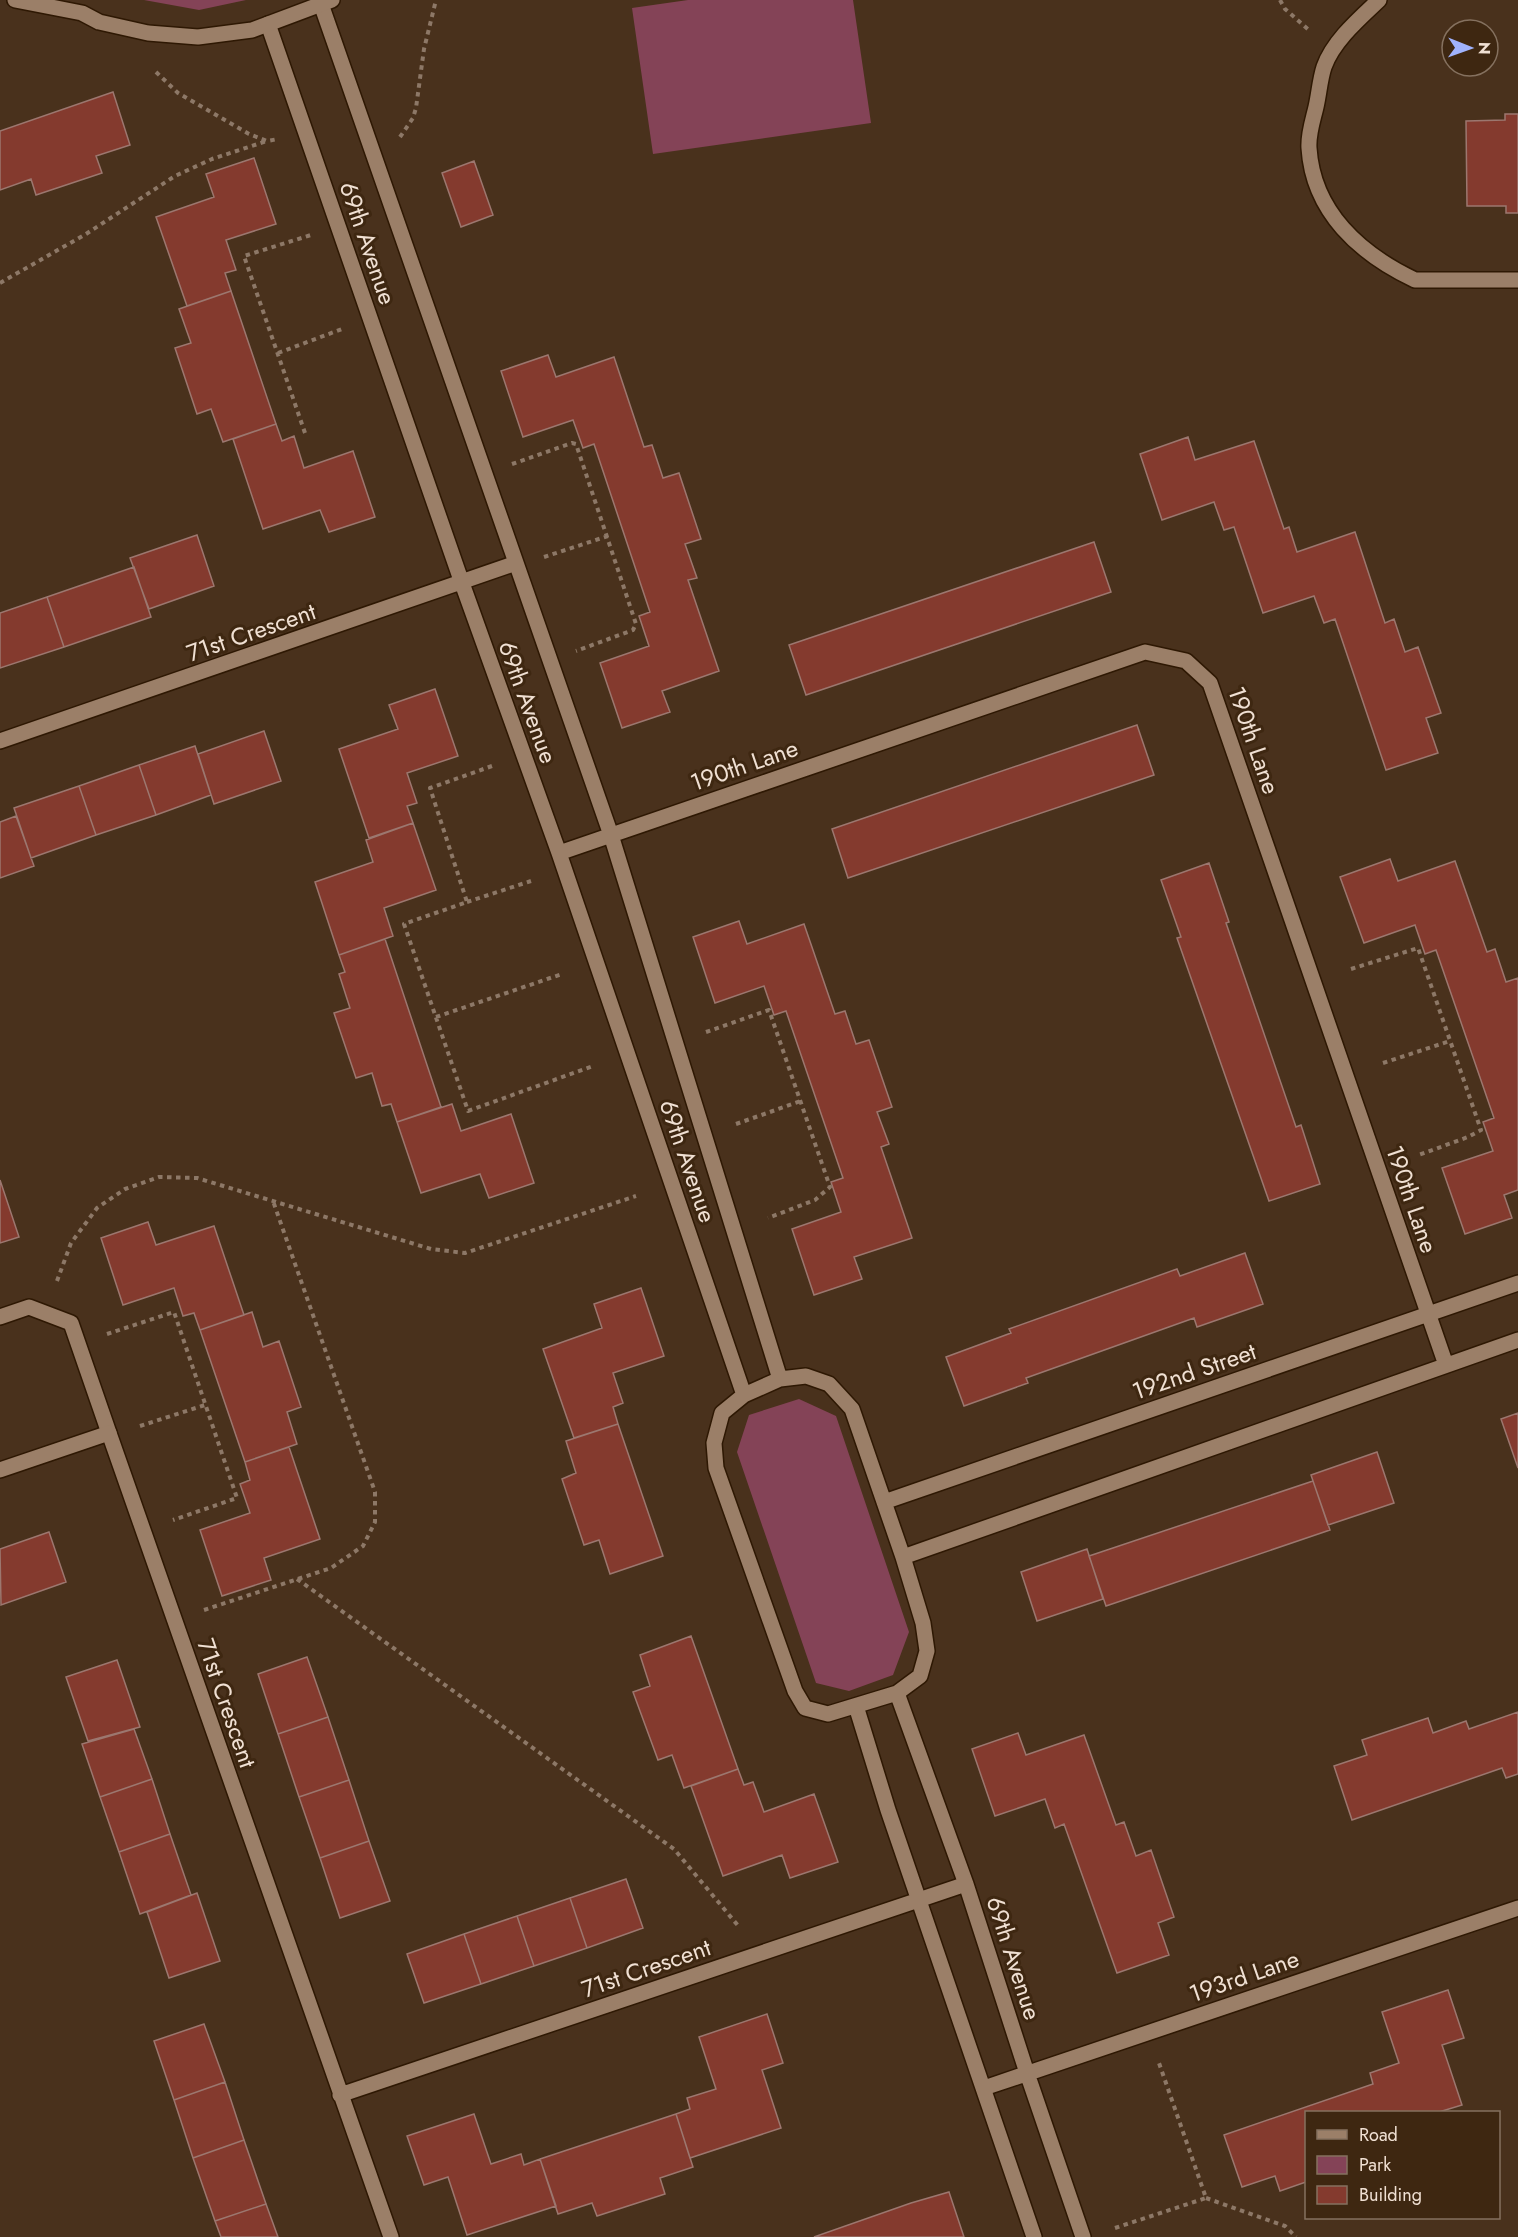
<svg xmlns="http://www.w3.org/2000/svg" width="1518" height="2237" font-family="Jost,sans-serif">
  <rect width="100%" height="100%" fill="#49311c"/>
  <path fill="#844357" d="M144,0H246L199,10Z
    M688,0H853L871,123L653,154L632,8Z
    M799,1399L836,1416L909,1632L893,1675L849,1691L816,1683L737,1452L749,1415Z"/>
  <path fill="#843a2e" stroke="#9c776f" stroke-width="1.5" d="M113,92L130,145L96,156L102,173L36,195L31,179L0,190V131Z
    M1505,114H1518V213H1506V206H1467L1466,121L1505,120Z
    M254,158L276,224L226,240L236,270L225,273L231,291L187,306L156,217L214,197L206,174Z
    M474,161L493,215L461,227L442,173Z
    M231,291L276,424L223,442L211,409L197,414L175,348L191,343L179,309Z
    M548,355L556,377L614,357L644,447L652,445L663,478L679,473L701,539L685,544L697,578L688,580L719,671L662,691L670,712L622,728L600,663L649,646L639,616L650,612L594,444L583,448L573,420L523,437L501,371Z
    M276,424L282,441L294,436L304,468L353,451L375,517L329,532L320,510L263,529L233,439Z
    M1188,437L1195,460L1254,441L1284,529L1289,527L1297,552L1355,532L1385,623L1394,619L1405,652L1418,647L1441,713L1426,718L1438,753L1386,770L1335,619L1324,623L1314,596L1263,613L1234,527L1224,530L1214,502L1162,520L1140,454Z
    M197,535L214,586L149,609L130,558Z
    M1094,542L1111,592L806,695L789,645Z
    M134,567L151,617L64,647L47,597Z
    M47,597L64,647L0,668V613Z
    M435,689L458,756L407,773L417,803L407,806L413,823L369,838L339,749L398,729L389,705Z
    M1137,725L1154,775L848,878L832,829Z
    M264,731L281,781L214,804L198,754Z
    M195,746L211,795L156,815L139,765Z
    M139,765L156,815L96,835L79,786Z
    M79,786L96,835L31,858L14,808Z
    M16,816L34,866L0,878V822Z
    M413,823L436,890L384,908L393,936L339,955L315,882L373,862L366,840Z
    M1390,859L1398,881L1455,861L1487,952L1495,949L1506,982L1518,978V1190L1504,1195L1512,1218L1465,1234L1442,1168L1493,1151L1483,1122L1494,1118L1436,950L1425,954L1415,925L1364,943L1340,877Z
    M1209,863L1229,922L1226,923L1296,1127L1301,1125L1320,1184L1269,1201L1177,938L1181,937L1161,880Z
    M739,921L747,944L804,924L835,1014L845,1011L856,1044L869,1040L892,1107L877,1112L889,1144L881,1147L912,1238L854,1257L862,1279L814,1295L792,1229L841,1212L831,1182L843,1178L786,1011L774,1015L764,986L715,1003L693,937Z
    M385,939L441,1107L397,1122L391,1104L382,1106L372,1073L356,1078L334,1013L350,1008L339,974L345,972L339,955Z
    M452,1104L461,1131L511,1114L534,1183L489,1198L480,1174L421,1193L397,1122Z
    M0,1180L19,1237L0,1243Z
    M148,1222L156,1245L214,1226L244,1315L200,1330L194,1313L183,1316L174,1288L123,1305L101,1238Z
    M1245,1253L1263,1304L1197,1327L1194,1318L1026,1378L1028,1383L964,1406L946,1357L1011,1333L1009,1329L1177,1269L1180,1276Z
    M641,1288L664,1356L613,1373L623,1403L613,1407L618,1424L574,1438L543,1349L602,1328L594,1304Z
    M252,1312L263,1347L279,1341L301,1407L287,1412L297,1444L245,1462L200,1330Z
    M1518,1413V1468L1501,1419Z
    M618,1424L663,1556L610,1574L599,1540L584,1545L562,1479L576,1473L566,1441Z
    M289,1447L320,1539L264,1558L271,1580L222,1596L200,1530L250,1513L240,1484L250,1480L245,1462Z
    M1377,1452L1394,1503L1328,1525L1311,1475Z
    M1313,1481L1330,1530L1106,1606L1089,1556Z
    M49,1532L66,1582L1,1605L0,1549Z
    M1087,1549L1103,1599L1037,1621L1021,1572Z
    M691,1636L738,1769L684,1788L672,1755L658,1760L633,1692L650,1686L640,1655Z
    M307,1657L328,1717L278,1734L258,1674Z
    M117,1660L140,1727L88,1741L66,1677Z
    M1518,1712V1774L1506,1778L1502,1768L1352,1820L1334,1766L1367,1755L1362,1740L1428,1718L1433,1733L1466,1721L1469,1729Z
    M328,1717L349,1780L299,1797L278,1734Z
    M134,1729L152,1779L100,1797L82,1744Z
    M1018,1733L1026,1755L1084,1735L1116,1825L1124,1822L1136,1856L1151,1850L1174,1917L1158,1923L1169,1955L1117,1973L1064,1824L1055,1828L1045,1799L995,1816L972,1749Z
    M738,1769L744,1785L753,1782L764,1812L814,1794L838,1862L790,1878L782,1855L723,1876L691,1786Z
    M152,1779L170,1834L119,1852L100,1797Z
    M349,1780L369,1841L320,1858L299,1797Z
    M170,1834L191,1895L140,1914L119,1852Z
    M369,1841L390,1901L340,1918L320,1858Z
    M626,1879L643,1928L587,1948L570,1898Z
    M197,1893L220,1961L169,1978L147,1912Z
    M570,1898L587,1948L534,1966L517,1916Z
    M517,1916L534,1966L481,1984L464,1934Z
    M464,1934L481,1984L424,2003L407,1954Z
    M1448,1990L1464,2038L1442,2045L1462,2105L1439,2112H1306V2182L1280,2191L1275,2176L1242,2187L1224,2135L1373,2084L1370,2073L1399,2063L1382,2012Z
    M767,2014L783,2063L762,2070L781,2128L690,2158L676,2114L690,2109L687,2098L716,2089L699,2037Z
    M204,2024L225,2082L174,2100L154,2041Z
    M225,2082L244,2140L193,2158L174,2100Z
    M474,2114L491,2164L521,2154L524,2165L540,2159L556,2206L467,2235L448,2177L424,2185L407,2136Z
    M676,2114L693,2167L660,2178L665,2194L597,2216L592,2203L558,2214L540,2159Z
    M244,2140L266,2204L215,2221L193,2158Z
    M949,2192L964,2237H814L911,2203Z
    M266,2204L278,2237H221L215,2221Z"/>
  <g fill="none" stroke-linecap="round" stroke-linejoin="round">
    <g stroke="#2e1803" stroke-width="18">
      <path id="service" d="M1379,0C1360,18 1333,41 1324,67C1320,79 1319,94 1316,107C1313,120 1308,134 1309,148C1313,212 1360,254 1415,280H1518
        M0,1317L29,1307L71,1323L109,1433"/>
    </g>
    <g stroke="#2e1803" stroke-width="18">
      <path id="minor" d="M321,4L611,835L780,1379
        M268,24L462,583L559,853L744,1395
        M0,741L516,563
        M559,853L1145,652L1186,661L1210,683L1446,1365
        M806,1376L829,1384L852,1409L903,1557L923,1623L927,1651L920,1676L897,1693L828,1714L805,1708L795,1691L716,1468L714,1443L722,1413L744,1395L780,1379Z
        M0,1470L109,1433L391,2237
        M884,1502L1518,1283
        M903,1557L1518,1340
        M897,1693L966,1884L1027,2073L1083,2237
        M856,1706L888,1810L1034,2237
        M984,2088L1518,1908
        M340,2095L966,1884"/>
    </g>
    <g stroke="#2e1803" stroke-width="18">
      <path id="tertiary" d="M15,0L82,13L99,22L148,33L198,37L252,30L332,0"/>
    </g>
    <path stroke="#8d7867" stroke-width="4" stroke-dasharray="4.5 4.5" stroke-linecap="butt" d="M1280,0L1285,9L1310,31
      M156,72L178,93L249,134L267,141L278,139
      M400,137L413,118L416,108L424,49L436,0
      M0,283L86,234L175,176L212,159L267,141
      M278,353L342,329
      M305,433L244,256L311,235
      M512,464L572,443L576,444L636,624L633,630L576,651
      M544,557L608,536
      M492,766L430,788L467,902L404,924L468,1111L593,1066
      M467,902L531,881
      M1351,969L1418,948L1481,1130L1468,1137L1416,1156
      M436,1017L562,974
      M706,1032L769,1010L830,1187L815,1200L768,1218
      M1383,1063L1450,1041
      M736,1124L801,1101
      M57,1281L71,1243L97,1208L125,1189L159,1177L197,1178L431,1249L465,1253L636,1196
      M107,1334L174,1312L237,1498L173,1520
      M140,1426L205,1405
      M297,1579L674,1849L740,1928
      M204,1610L331,1568L363,1546L375,1522V1492L273,1201
      M1206,2198L1285,2226L1296,2237
      M1115,2228L1206,2198L1159,2063"/>
    <use href="#service" stroke="#9b7f68" stroke-width="15"/>
    <use href="#minor" stroke="#9b7f68" stroke-width="15"/>
    <use href="#tertiary" stroke="#9b7f68" stroke-width="15"/>
  </g>
  <g text-anchor="middle" dominant-baseline="central" stroke-width="6" stroke-linejoin="round" paint-order="stroke">
    <g font-size="24" fill="#f0e0d3" stroke="#3e2711">
      <text transform="translate(368 243) rotate(71)">69th Avenue</text>
      <text transform="translate(251 632) rotate(-19)">71st Crescent</text>
      <text transform="translate(528 702) rotate(70)">69th Avenue</text>
      <text transform="translate(1254 740) rotate(71)">190th Lane</text>
      <text transform="translate(744 765) rotate(-19)">190th Lane</text>
      <text transform="translate(688 1161) rotate(71)">69th Avenue</text>
      <text transform="translate(1412 1199) rotate(71)">190th Lane</text>
      <text transform="translate(1194 1371) rotate(-19)">192nd Street</text>
      <text transform="translate(227 1703) rotate(71)">71st Crescent</text>
      <text transform="translate(1014 1958) rotate(72)">69th Avenue</text>
      <text transform="translate(646 1968) rotate(-19)">71st Crescent</text>
      <text transform="translate(1244 1976) rotate(-19)">193rd Lane</text>
    </g>
  </g>
  <rect x="1305" y="2111" width="195" height="108" fill="#3e2711" stroke="#85715f" stroke-width="1.5"/>
  <rect x="1317" y="2130" width="30" height="9" fill="#9b7f68" stroke="#85715f" stroke-width="1.5"/>
  <text x="1359" y="2141" font-size="18" fill="#f0e0d3">Road</text>
  <rect x="1317" y="2156" width="30" height="18" fill="#844357" stroke="#85715f" stroke-width="1.5"/>
  <text x="1359" y="2171" font-size="18" fill="#f0e0d3">Park</text>
  <rect x="1317" y="2186" width="30" height="18" fill="#843a2e" stroke="#85715f" stroke-width="1.5"/>
  <text x="1359" y="2201" font-size="18" fill="#f0e0d3">Building</text>
  <g transform="translate(1470 48) rotate(91)"><circle r="28" fill="#3e2711" stroke="#85715f" stroke-width="1.5"/>
  <path d="M0-4.5L10 22L0 15L-10 22Z" fill="#a0b3fd"/>
  <text y="-9" font-size="16" font-weight="bold" text-anchor="middle" fill="#f0e0d3">N</text>
  </g>
</svg>
